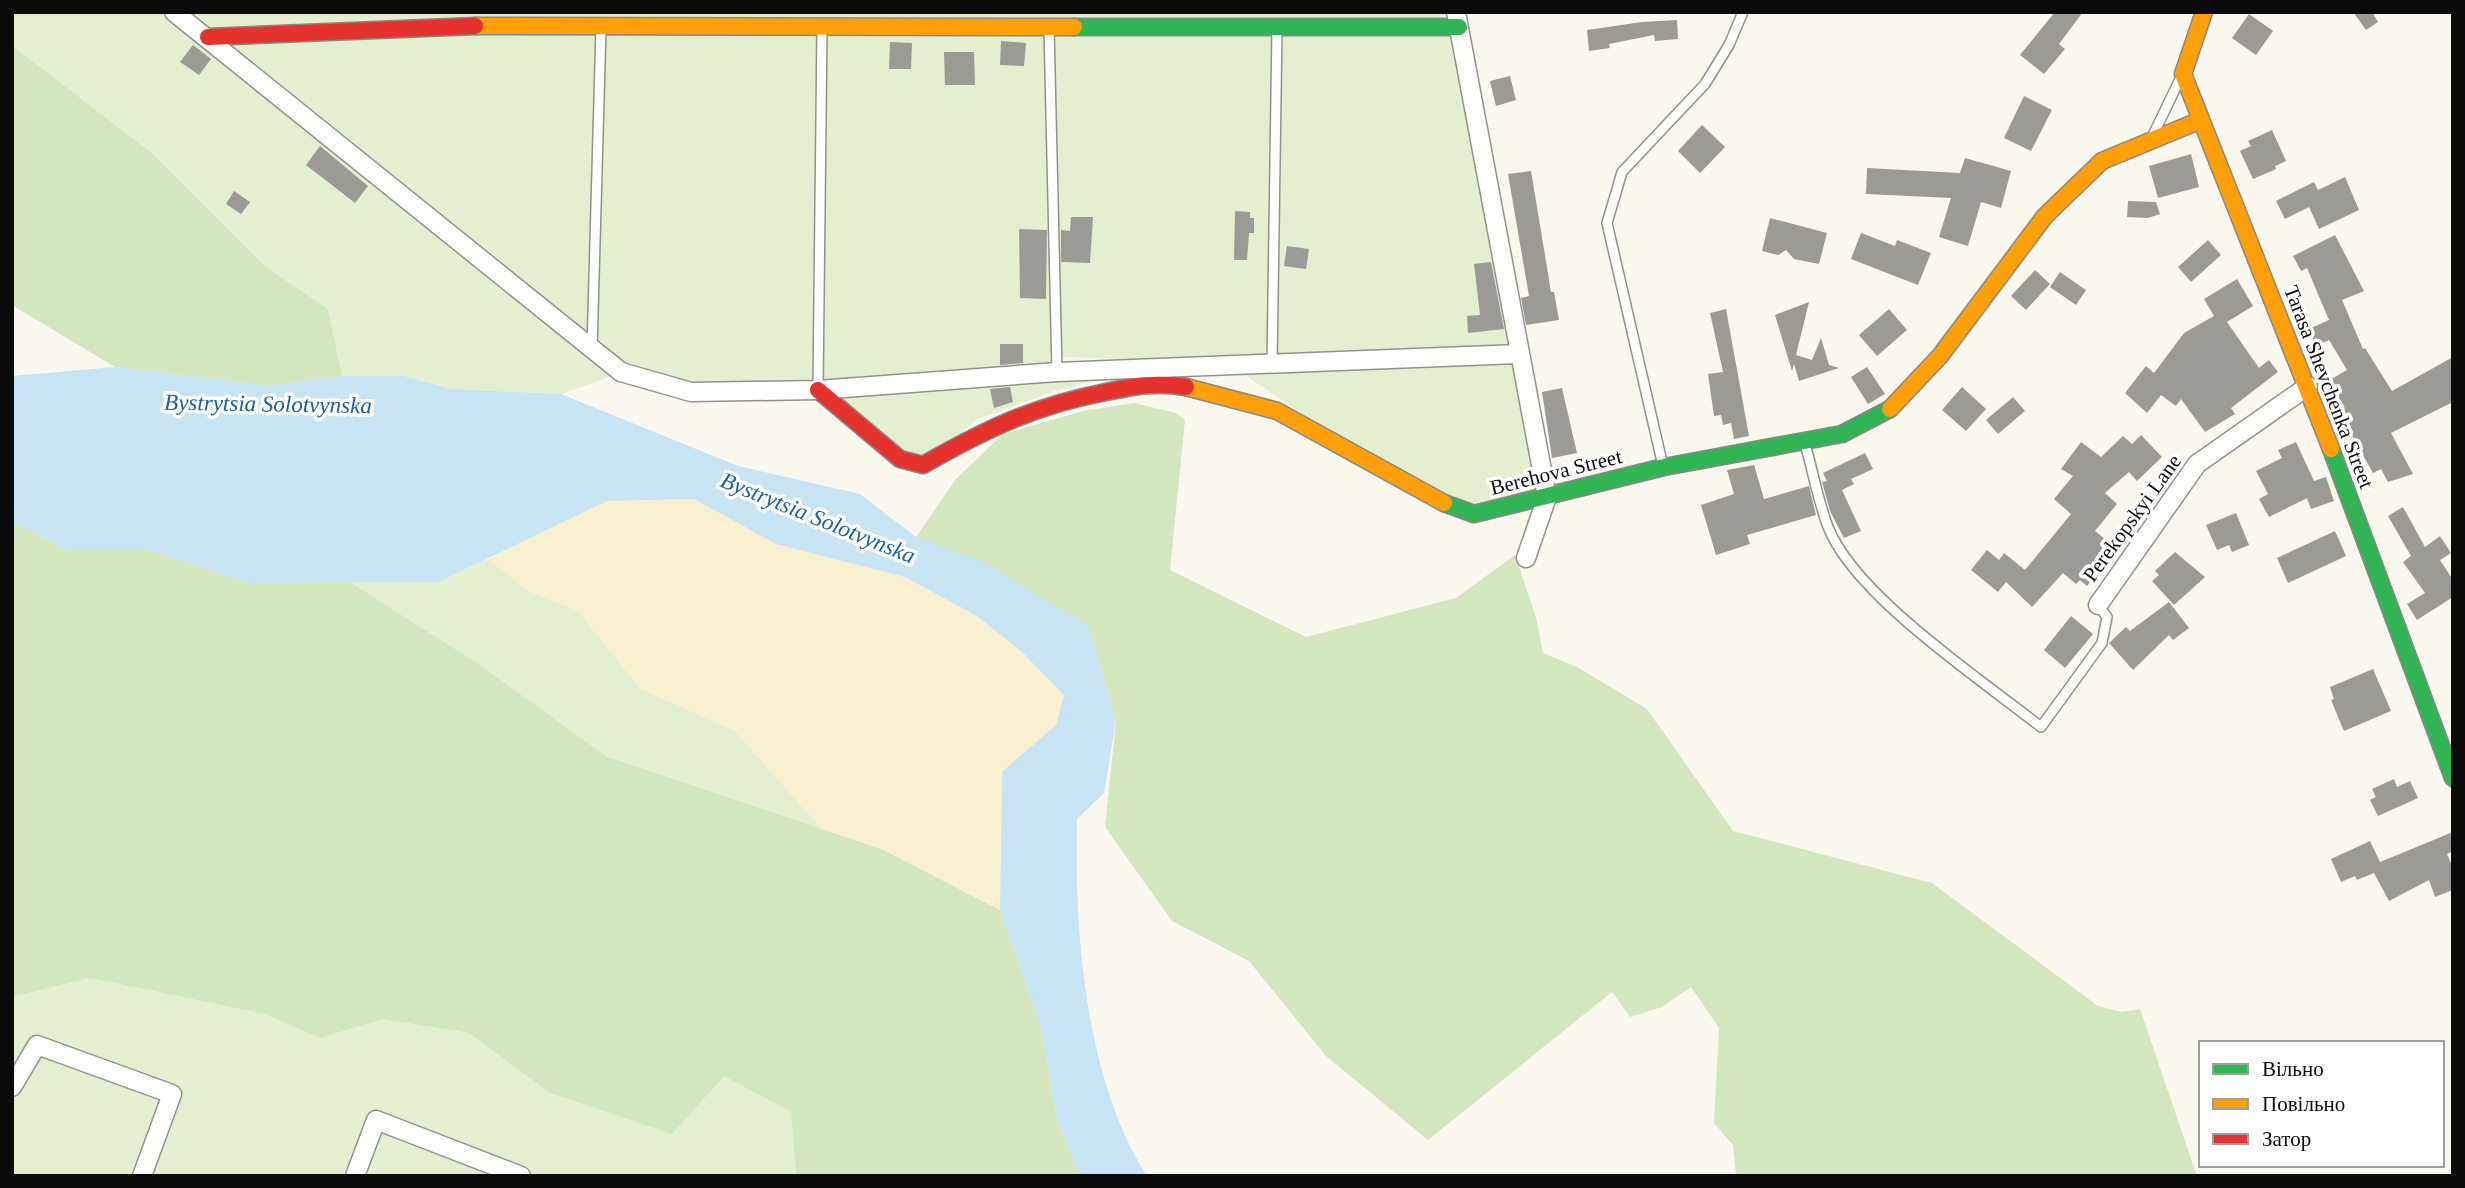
<svg xmlns="http://www.w3.org/2000/svg" width="2465" height="1188" font-family="Georgia,serif">
  <rect width="100%" height="100%" fill="#faf7ef"/>
  <path fill="#e3efcf" d="M12,12H1450L1540,496L1473,511L1325,429L1221,359L1137,360L1046,356L1099,380L1054,391L976,420L952,441L923,457L885,443L843,402L836,383L705,390L627,371L561,394L451,389L404,376H342L328,309L266,267L153,154L12,51Z
    M488,559L528,591L578,611L641,689L735,731L822,829L606,756L480,665L350,582H439Z
    M90,978L264,1014L320,1038L383,1019L469,1033L550,1093L724,1076L791,1112L796,1174L799,1176H12V997Z"/>
  <path fill="#d4e6be" d="M12,46L153,154L266,267L328,309L342,376L268,386L115,367L12,305Z
    M1134,403L1176,413L1185,420L1170,570L1306,637L1456,598L1515,555L1536,617L1543,653L1577,667L1647,709L1733,831L1932,883L2098,1006L2122,1012L2140,1009L2197,1176H1736L1733,1145L1714,1123L1719,1028L1691,987L1662,1007L1630,1017L1612,992L1428,1140L1326,1056L1249,961L1172,921L1105,827L1116,720L1088,626L1042,598L916,537L956,479L1003,434L1083,411Z
    M19,524L65,550H148L248,583L350,582L480,665L606,756L884,850L1000,910L1041,1026L1057,1120L1080,1176H799L796,1174L791,1112L724,1076L672,1134L550,1093L469,1033L383,1019L320,1038L264,1014L90,978L12,997V527Z"/>
  <path fill="#f9f0d0" d="M694,499L776,544L905,577L977,616L1022,652L1064,695L1056,725L1002,772L1000,910L884,850L822,829L735,731L641,689L578,611L528,591L488,559L607,501Z"/>
  <path fill="#c6e4f3" d="M115,367L268,386L342,376H404L451,389L561,394L738,466L860,494L916,537L984,562L1088,626L1116,720L1104,793L1077,819C1074,932 1085,1079 1147,1176H1080L1057,1120L1041,1026L1000,910L1002,772L1056,725L1064,695L1022,652L977,616L905,577L776,544L694,499L607,501L439,582L248,583L148,550H65L19,524L12,527V376Z"/>
  <path fill="#9c9a95" d="M2055,12H2083L2059,44L2065,49L2044,74L2020,55Z
    M2353,12H2372L2378,22L2366,30Z
    M2249,14L2273,31L2256,55L2232,38Z
    M1677,20L1678,39L1655,41L1654,35L1609,44L1610,48L1589,51L1587,30L1642,22Z
    M1001,41L1026,43L1024,66L1000,65Z
    M890,42L912,43L911,69H889Z
    M193,45L211,59L199,75L180,62Z
    M944,52H974L975,85H945Z
    M1510,76L1516,100L1496,106L1490,81Z
    M2024,96L2052,110L2031,151L2004,138Z
    M1702,125L1725,147L1700,173L1678,151Z
    M2272,130L2286,161L2275,166L2276,169L2253,179L2240,151L2251,146L2248,141Z
    M320,146L368,186L355,203L306,165Z
    M2191,154L2199,187L2158,198L2149,166Z
    M1965,158L2011,171L2001,208L1981,202L1968,246L1939,237L1951,198L1866,194L1867,168L1960,173Z
    M1531,171L1551,292H1554L1559,320L1526,325L1521,298L1529,296L1508,174Z
    M2345,177L2359,210L2319,229L2309,207L2285,219L2276,201L2314,182L2318,190Z
    M234,191L250,202L241,214L226,204Z
    M2128,201L2156,202L2160,214L2148,218L2127,217Z
    M1235,211L1250,212V218H1254V233H1249L1247,260H1234Z
    M1071,217H1093L1090,263L1061,262V230L1070,231Z
    M1770,218L1827,233L1819,264L1794,259L1786,250L1778,255L1762,251Z
    M1019,229L1047,230L1046,299L1020,298Z
    M1861,233L1895,246L1897,240L1931,253L1918,285L1851,259Z
    M2335,235L2364,291L2342,300L2363,349L2365,348L2392,391L2453,357V402L2391,433L2413,474L2388,482L2381,469L2373,473L2340,414L2345,411L2344,406L2328,381L2347,370L2329,340L2316,346L2309,329L2329,320L2307,268L2301,271L2293,256Z
    M2208,240L2221,255L2191,282L2178,267Z
    M1287,246L1309,249L1306,269L1284,266Z
    M1491,262L1504,329L1468,333L1467,316L1480,315L1474,264Z
    M2035,270L2050,284L2026,310L2011,296Z
    M2060,272L2086,290L2076,305L2050,287Z
    M2237,279L2253,306L2227,322L2259,368L2269,360L2278,372L2231,408L2235,414L2205,432L2181,399L2176,406L2161,395L2147,413L2125,393L2146,366L2154,373L2184,333L2214,316L2204,299Z
    M1809,302L1796,355L1812,360L1821,338L1829,365L1839,368L1799,381L1794,364L1792,371L1775,315Z
    M1726,309L1749,436L1734,439L1731,423L1723,425L1721,415L1714,416L1708,374L1723,372L1710,313Z
    M1889,309L1907,330L1877,356L1859,335Z
    M1000,344H1023V363L1000,365Z
    M1867,367L1885,394L1868,404L1851,377Z
    M1010,387L1013,402L994,408L990,389Z
    M1962,387L1986,409L1966,431L1942,410Z
    M1562,388L1577,453L1552,458L1542,392Z
    M2013,397L2025,411L1998,434L1986,420Z
    M2141,435L2162,457L2137,481L2129,472L2105,493L2117,504L2095,531L2117,549L2087,586L2080,580L2076,584L2063,573L2032,607L2006,582L1998,592L1971,570L1987,550L1999,560L2004,553L2025,570L2071,514L2054,499L2073,476L2061,469L2081,442L2101,457L2123,436L2132,444Z
    M2296,442L2314,481L2326,477L2334,501L2311,509L2307,498L2269,517L2259,499L2268,494L2256,471L2282,458L2278,450Z
    M1865,453L1873,469L1851,479L1854,484L1842,490L1861,531L1844,538L1830,511L1822,482L1827,481L1823,473Z
    M1754,465L1764,499L1809,486L1816,515L1747,535L1750,544L1716,555L1701,505L1734,494L1727,470Z
    M2403,507L2425,547L2440,536L2451,553L2440,560L2453,580V597L2417,620L2407,604L2425,593L2403,562L2411,556L2388,516Z
    M2236,513L2249,545L2232,552L2229,545L2217,550L2206,525Z
    M2335,531L2346,556L2288,583L2277,558Z
    M2175,552L2205,577L2174,605L2152,581L2159,575L2155,571Z
    M2169,602L2189,628L2173,640L2169,635L2133,670L2109,643L2126,627L2130,631Z
    M2071,616L2093,634L2065,668L2044,650Z
    M2373,669L2391,711L2344,731L2331,700L2334,699L2330,687Z
    M2394,779L2397,787L2410,781L2418,798L2378,816L2370,800L2376,797L2372,789Z
    M2453,832V851L2447,854L2453,868V890L2435,897L2429,880L2389,901L2374,873L2357,880L2355,876L2341,882L2331,859L2370,841L2380,862Z"/>
  <g fill="none" stroke-linecap="round" stroke-linejoin="round">
    <g stroke="#93918e" stroke-width="12">
      <path id="lane" d="M1049,28L1057,372
        M2154,133L2180,79
        M592,349L601,28
        M1272,364L1277,28
        M818,388L822,28
        M1805,444C1813,471 1818,501 1828,527C1855,596 1982,680 2041,727L2102,643L2107,617L2098,605
        M1663,466L1607,223L1622,172L1705,84L1729,45L1743,12"/>
    </g>
    <g stroke="#93918e" stroke-width="21">
      <path id="street" d="M174,12L621,372L691,392L818,390L1057,372L1518,354
        M1456,12L1547,497L1526,558
        M2098,605L2197,464L2308,386
        M12,1087L37,1045L172,1094L142,1176
        M355,1176L376,1120L521,1176"/>
    </g>
    <g stroke="#898884" stroke-width="19">
      <path id="fast" d="M1074,27H1459
        M2331,449L2453,778
        M1444,503L1474,514L1664,467L1842,434L1890,409"/>
    </g>
    <g stroke="#898884" stroke-width="19">
      <path id="slow" d="M2204,12L2183,74L2331,449
        M475,26L1074,27
        M1186,387L1277,411L1444,503
        M1890,409L1940,356L2045,216L2102,161L2201,120"/>
    </g>
    <g stroke="#898884" stroke-width="19">
      <path id="jam" d="M208,37L475,26
        M818,390L900,459L923,465C986,429 1034,406 1106,392C1136,386 1155,382 1186,387"/>
    </g>
    <use href="#lane" stroke="#fefefd" stroke-width="9"/>
    <use href="#street" stroke="#fefefd" stroke-width="18"/>
    <use href="#fast" stroke="#30b455" stroke-width="16"/>
    <use href="#slow" stroke="#ff9f0a" stroke-width="16"/>
    <use href="#jam" stroke="#e5322d" stroke-width="16"/>
  </g>
  <g text-anchor="middle" dominant-baseline="central" stroke-width="7" stroke-linejoin="round" paint-order="stroke">
    <g font-size="21" fill="#0b0b0b" stroke="#fff">
      <text transform="translate(2329 387) rotate(69)">Tarasa Shevchenka Street</text>
      <text transform="translate(1556 472) rotate(-14)">Berehova Street</text>
      <text transform="translate(2132 518) rotate(-54)">Perekopskyi Lane</text>
    </g>
    <g font-size="23" font-style="italic" fill="#18639a" stroke="#fff">
      <text transform="translate(268 404) rotate(1)">Bystrytsia Solotvynska</text>
      <text transform="translate(818 518) rotate(22)">Bystrytsia Solotvynska</text>
    </g>
  </g>
  <rect width="2465" height="1188" fill="none" stroke="#0b0b0b" stroke-width="28"/>
  <rect x="2199" y="1041" width="245" height="126" fill="#ffffff" stroke="#9d9d9d" stroke-width="2"/>
  <rect x="2213" y="1064" width="35" height="10" fill="#30b455" stroke="#9d9d9d" stroke-width="2"/>
  <text x="2262" y="1076" font-size="21" fill="#0b0b0b">Вільно</text>
  <rect x="2213" y="1099" width="35" height="10" fill="#ff9f0a" stroke="#9d9d9d" stroke-width="2"/>
  <text x="2262" y="1111" font-size="21" fill="#0b0b0b">Повільно</text>
  <rect x="2213" y="1134" width="35" height="10" fill="#e5322d" stroke="#9d9d9d" stroke-width="2"/>
  <text x="2262" y="1146" font-size="21" fill="#0b0b0b">Затор</text>
</svg>
